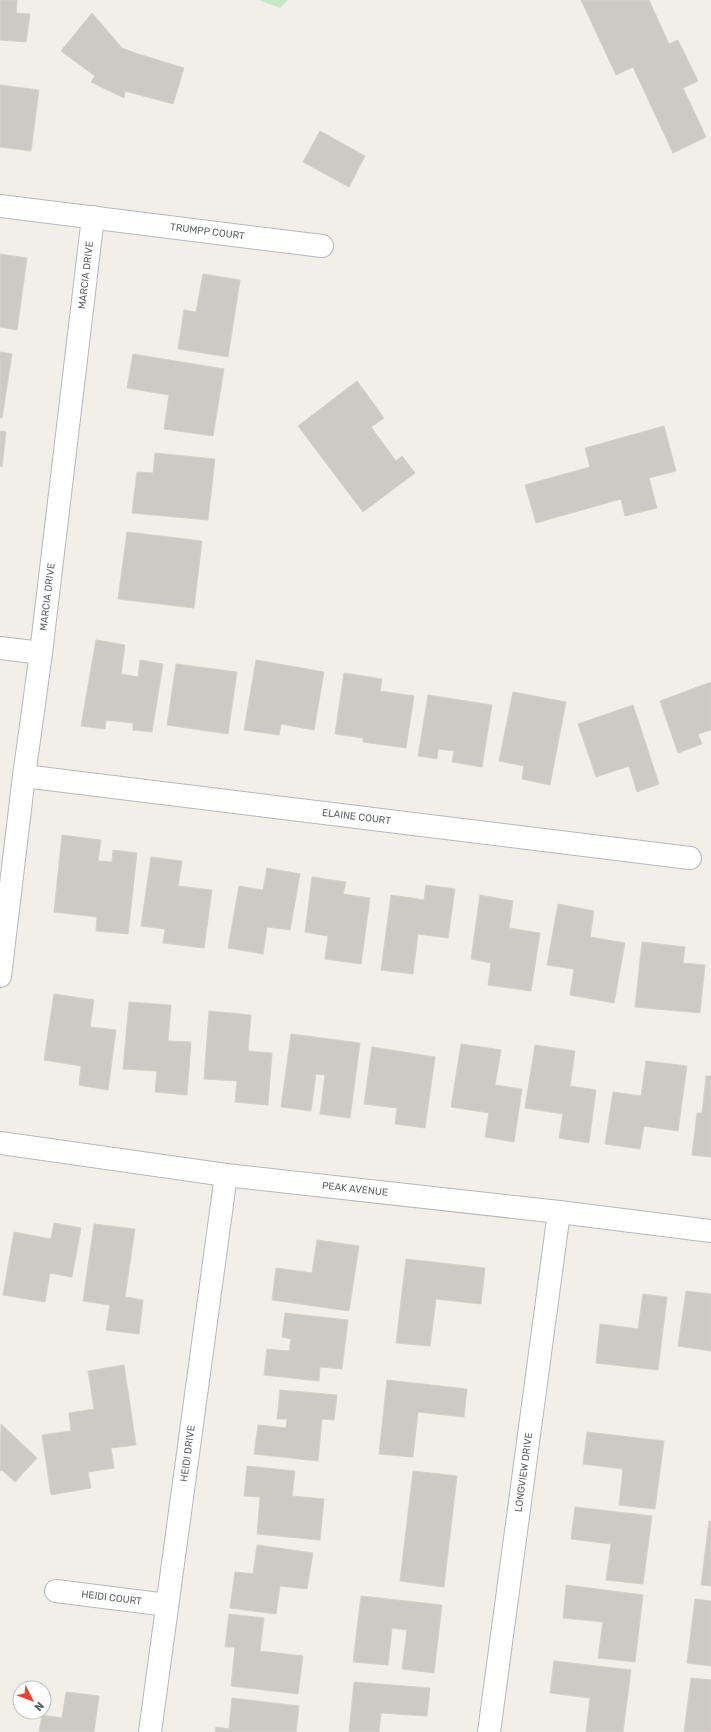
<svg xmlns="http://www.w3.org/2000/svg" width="711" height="1732" font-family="Rubik,sans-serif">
  <rect width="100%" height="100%" fill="#f1efe8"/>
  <path fill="#c5e8c5" d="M259,0H288L280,8Z"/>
  <path fill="#cccac5" stroke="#d6d1c6" d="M0,0H17L16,13L30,14L26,42L0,40Z
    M581,0H649L669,44L678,40L698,81L683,88L706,137L673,153L633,67L616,75Z
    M92,13L122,48L135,53L184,68L173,104L125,91L124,98L91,82L95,76L61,51Z
    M0,85L39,90L31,151L0,147Z
    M320,131L365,156L349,187L303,162Z
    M0,254L27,258L17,330L0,327Z
    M203,274L240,280L228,357L178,349L184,310L196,312Z
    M0,352L12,354L2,418H0Z
    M133,354L224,369L213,436L164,429L169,395L127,388Z
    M357,381L384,418L371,427L396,461L402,456L415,473L363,512L298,426Z
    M664,426L676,471L649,478L657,508L625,516L621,499L536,523L525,485L590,467L585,448Z
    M0,431L6,432L2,467L0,466Z
    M155,453L215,459L208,520L132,513L137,472L153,473Z
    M127,532L202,541L194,608L118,599Z
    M96,640L125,645L121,674L138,677L140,660L163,664L152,732L133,730V723L106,720L105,729L81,726Z
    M256,660L324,672L314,730L281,724L279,735L244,730Z
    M176,664L237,672L228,734L167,725Z
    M344,673L382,679L380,691L414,696L406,748L363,742V738L335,734Z
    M711,682V730L698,734L702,744L678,753L660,701Z
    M513,692L566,702L550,785L522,779L524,766L499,761Z
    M428,695L492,705L482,767L452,762L454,751L438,749L437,759L418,756Z
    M633,705L659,784L637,792L629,766L596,777L578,724Z
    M62,835L101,840L98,861L112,862L113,850L137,853L128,934L96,931L97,917L54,912Z
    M151,857L182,861L178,886L212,890L204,948L163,943L165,929L141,926Z
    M267,868L300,874L290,930L267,927L263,954L228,948L239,886L263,890Z
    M312,877L346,882L343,894L370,898L361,964L325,959L328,936L305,932Z
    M426,885L455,889L448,938L418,934L413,974L381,970L391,895L424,900Z
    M480,895L513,901L509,928L540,933L531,991L488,985L491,963L471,959Z
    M558,904L594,911L590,937L625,943L614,1003L570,995L574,969L547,965Z
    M642,942L685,947L683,963L705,965L700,1013L635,1007Z
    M54,994L94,1000L90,1027L116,1030L108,1090L79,1085L81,1066L44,1060Z
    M129,1002L171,1005L168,1041L191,1042L187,1095L155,1092L157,1071L123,1069Z
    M209,1011L251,1015L248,1051L272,1053L268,1105L235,1102L237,1081L204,1079Z
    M291,1034L360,1043L350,1118L320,1114L325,1075L316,1074L311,1111L281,1107Z
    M461,1044L501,1050L495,1085L522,1089L514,1142L485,1137L489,1113L451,1107Z
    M535,1045L575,1051L570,1086L596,1090L589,1143L559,1138L563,1114L525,1108Z
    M372,1047L435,1057L425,1128L395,1124L397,1108L364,1104Z
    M646,1061L687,1066L678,1131L644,1126L640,1149L605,1144L613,1092L641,1096Z
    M706,1076H711V1157L692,1155L697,1113H702Z
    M54,1223L81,1228L72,1277L50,1273L45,1302L3,1295L14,1232L51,1239Z
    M94,1224L135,1229L125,1297L143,1300L139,1334L106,1330L110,1305L83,1301Z
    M317,1240L359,1246L349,1311L272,1300L276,1268L312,1273Z
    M406,1259L485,1268L481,1304L436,1299L430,1346L396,1343Z
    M686,1291L711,1294V1351L678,1346Z
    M643,1294L667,1297L658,1370L596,1363L600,1324L638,1329Z
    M285,1313L348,1320L342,1369L320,1367L319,1381L264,1375L267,1349L289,1351L291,1339L282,1337Z
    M124,1365L136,1445L111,1448L114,1468L88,1472L91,1488L51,1495L42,1435L71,1431L69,1413L94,1409L88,1371Z
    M387,1380L467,1389L464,1417L418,1412L413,1457L379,1454Z
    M280,1390L337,1395L334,1420L322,1419L318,1461L254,1454L258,1425L286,1428L287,1419H277Z
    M1,1424L37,1458L15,1482L2,1470L0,1471Z
    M587,1432L664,1441L655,1509L619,1505L623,1469L583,1464Z
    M247,1466L295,1471L292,1496L324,1499L320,1540L257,1534L260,1497L244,1496Z
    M413,1471L457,1476L444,1587L400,1581Z
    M575,1507L652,1516L643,1584L606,1580L611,1544L571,1539Z
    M709,1521H711V1586L701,1585Z
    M257,1545L313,1553L307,1589L280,1586L276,1614L230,1608L235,1572L253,1574Z
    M566,1585L643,1595L635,1662L598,1658L603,1622L563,1618Z
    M361,1596L442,1605L434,1673L402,1669L407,1630L392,1628L388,1665L353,1662Z
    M695,1599L711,1601V1666L687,1663Z
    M229,1614L264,1618L260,1651L303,1656L298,1694L231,1686L235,1647H225Z
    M554,1661L631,1670L623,1732H586L590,1698L550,1693Z
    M691,1678L711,1680V1732H684Z
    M354,1682L430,1688L427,1716L381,1713L379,1732H349Z
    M66,1692L99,1696L94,1732H39L42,1715L62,1718Z
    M232,1698L299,1706L296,1732H215L216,1727L229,1729Z"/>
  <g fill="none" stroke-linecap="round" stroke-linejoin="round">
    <g stroke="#b5b8bc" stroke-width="24">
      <g id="minor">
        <path id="s1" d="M0,206L322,246"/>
        <path d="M0,648L41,653"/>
        <path id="s2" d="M24,776L690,858"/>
        <path id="s3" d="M0,976L24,776L41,653L93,217"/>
        <path id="s4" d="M0,1143L226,1175L559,1212L711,1231"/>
        <path id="s5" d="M56,1591L167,1605"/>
        <path id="s6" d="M150,1732L226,1175"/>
        <path id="s7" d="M489,1732L559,1212"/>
      </g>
    </g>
    <use href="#minor" stroke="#fff" stroke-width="22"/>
  </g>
  <g text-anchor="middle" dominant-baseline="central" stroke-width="4" stroke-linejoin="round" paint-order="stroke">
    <g font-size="10" fill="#5f6368" stroke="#fff">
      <text stroke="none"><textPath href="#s1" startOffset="209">TRUMPP COURT</textPath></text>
      <text stroke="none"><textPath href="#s3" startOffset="706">MARCIA DRIVE</textPath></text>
      <text stroke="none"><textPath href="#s3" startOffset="382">MARCIA DRIVE</textPath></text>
      <text stroke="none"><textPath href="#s2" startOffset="335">ELAINE COURT</textPath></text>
      <text stroke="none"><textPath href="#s4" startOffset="358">PEAK AVENUE</textPath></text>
      <text stroke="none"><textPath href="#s6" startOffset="281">HEIDI DRIVE</textPath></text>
      <text stroke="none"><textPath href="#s7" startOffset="262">LONGVIEW DRIVE</textPath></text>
      <text stroke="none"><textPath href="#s5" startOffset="56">HEIDI COURT</textPath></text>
    </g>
  </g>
  <g transform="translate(32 1700) rotate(132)"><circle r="19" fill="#ffffff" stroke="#bfc1c3"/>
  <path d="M0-3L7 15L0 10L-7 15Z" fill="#ea4335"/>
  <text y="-6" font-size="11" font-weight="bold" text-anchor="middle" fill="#5f6368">N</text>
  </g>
</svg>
